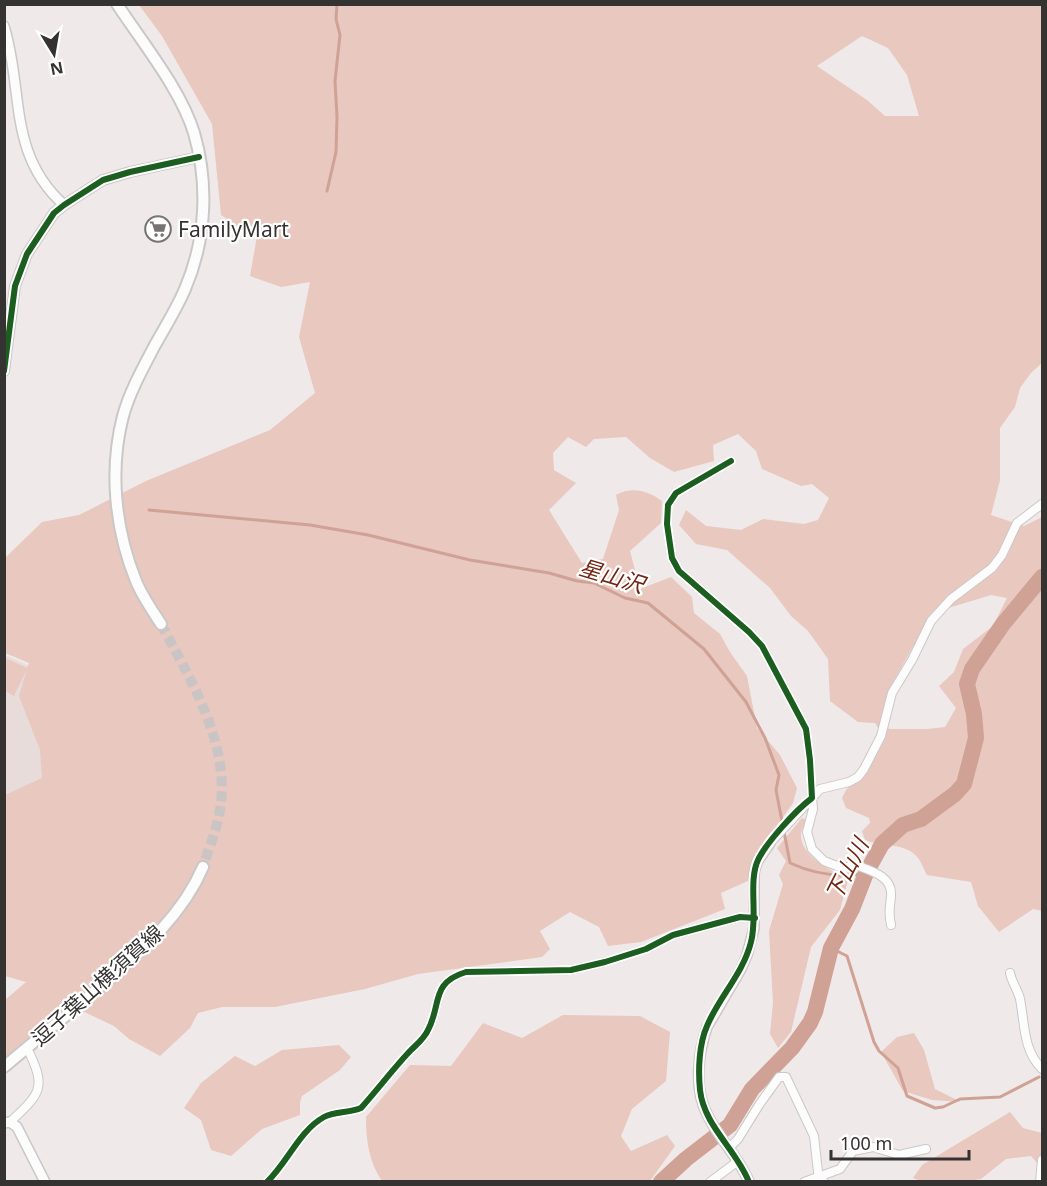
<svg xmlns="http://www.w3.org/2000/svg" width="1047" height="1186" font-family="'Noto Sans','Noto Sans JP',sans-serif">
  <rect width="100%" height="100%" fill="#efeae9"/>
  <path fill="#e7dcda" d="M5,655L33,668L56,773L5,798Z"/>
  <path fill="#e8c8bf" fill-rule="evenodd" d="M139,5H1042V363L1031,373L1020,388L1015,407L1000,428V480L991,515L1024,526L1042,517V911L1033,909L999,932L978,906L971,882L927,875C924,870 922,863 918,858C908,843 880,846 865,840L862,831L870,823L869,818L846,808L842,798L846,790L873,761L885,739L875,723L858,722L830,701L828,659L808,631L791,616L770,588L727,550L696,544L679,525L686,510L706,526L741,530L763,519L804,524L818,520L829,498L812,484L801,486L762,469L756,451L738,434L713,445L714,461L674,472L650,458L626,437L594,439L586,447L568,437L553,453L554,470L576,483L549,510L582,563L603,559L619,510L616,495C633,486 648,491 662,501L661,523L630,551L640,589L671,577L692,597L694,613L720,634L730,652L747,676L757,728L780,755L797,788L793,803L758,853L750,880L721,893L725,909L641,942L608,946L599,927L570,912L540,931L550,949L542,957L418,974L365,989L275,1007H222L198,1013L190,1028L160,1056L129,1039L114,1026L78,1009L5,1061V1000L26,982L5,976V795L42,778L40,750L19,696L27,669L14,696L5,691V658L27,668L29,663L5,653L6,557L42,522L79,515L146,481L270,430L315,393L299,337L310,282L281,287L250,276L257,236L242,229L221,215L212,124L162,36ZM862,36L888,48L907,75L919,116H885L867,100L817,66ZM991,595L1007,598L993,626L963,649L954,672L939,686L956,708L945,727L927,729H889L881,719L892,684L932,613Z
    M802,818L806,820C805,824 801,830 801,834C800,857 832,870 848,880L840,910L811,947L791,1032L778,1048L770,1034L773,1003L769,931L783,884L779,875L786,861L777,848Z
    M563,1015L640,1016L670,1032L666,1081L632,1109L621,1136L631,1151L667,1135L675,1146L650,1181H382C369,1162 366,1141 366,1117L410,1065L451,1066L483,1023L522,1038Z
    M914,1033L924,1050L935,1089L961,1102L932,1100L903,1091L881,1052L897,1037Z
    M339,1045L351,1057L340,1070L302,1096L300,1102V1115L262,1129L231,1156L211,1150L201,1120L184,1108L201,1083L235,1056L255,1066L282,1050Z
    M1010,1112L1023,1128L1042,1133V1169L1031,1156L1006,1159L981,1179L967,1181H921L913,1178L922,1165Z"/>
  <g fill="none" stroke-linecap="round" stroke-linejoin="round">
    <path stroke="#d0a195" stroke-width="3" d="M327,191L336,152L337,117L335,81L340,35L336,19L337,4
      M149,510L310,525L368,535L470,560L549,573L577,581L594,583L625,598L648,603L704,649L746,702L765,738L779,775L776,790L790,863C814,874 840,878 866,873
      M831,948L847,956L874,1042L879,1051L898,1068L907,1096L935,1108L943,1107L960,1099L1000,1097L1039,1077"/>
    <path stroke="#d0a195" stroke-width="16" d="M661,1182L686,1159L730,1125L752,1089L792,1048L810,1023L815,1012L831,948L852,909L866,873L882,844L903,825L921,819L955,794L964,784L976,738L974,714L967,684L972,669L1003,624L1042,577"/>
    <path stroke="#cac5c4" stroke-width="10" stroke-dasharray="10 5" stroke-linecap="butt" d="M161,624C190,679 231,744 220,810C217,829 209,848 203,867"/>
    <g stroke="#cac8c7" stroke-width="10">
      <path id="minor" d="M731,461L676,493L668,505L667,524L672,558L679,571L749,632L762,646L806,729L810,760L812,798L770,843
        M891,925C888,912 890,908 891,896C893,875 868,870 853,864L845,869L824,861L812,849L807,832L813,809L812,798L820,789L849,782L858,777L864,769L881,736L892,693L912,660L931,621L951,599L992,568L1002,555L1017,523L1042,504
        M1010,973C1012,983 1018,990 1020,999C1025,1025 1023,1050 1042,1069
        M10,1122C41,1093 47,1088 27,1048
        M729,1148L738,1139L759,1105L779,1077H786L814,1136L818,1172L824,1182
        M267,1182C288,1162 299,1131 324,1117C335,1111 350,1113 361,1108C378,1089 393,1069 410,1051C417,1044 424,1039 428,1030C442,1004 430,983 466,972L571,970L605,962L646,949L673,935L740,917L755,918
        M710,1182L738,1161
        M804,1182L840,1169L853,1151L873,1147L899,1155L926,1149
        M1040,1182L1042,1160"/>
    </g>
    <g stroke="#cac8c7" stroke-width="12">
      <path id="tertiary" d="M4,26C24,90 7,154 64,205
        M4,371L15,286L27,254L54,213L64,205L103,180L130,172L199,157
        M4,1123L10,1122L17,1127L45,1182
        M749,1182C739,1157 718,1138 707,1114C694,1089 698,1053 707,1027L741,969L747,955L754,928V873L757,862L770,843"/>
    </g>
    <g stroke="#cac8c7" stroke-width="14">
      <path id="secondary" d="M117,4C142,42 181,90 194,133C209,184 206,240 185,289C177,308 165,327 155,345C143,368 130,391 123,416C109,470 115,529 136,581C142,596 152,610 161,624
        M4,1067C37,1039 71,1012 103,984C142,950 182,916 203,867"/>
    </g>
    <use href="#minor" stroke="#fdfcfc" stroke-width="8"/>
    <use href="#tertiary" stroke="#fdfcfc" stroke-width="9"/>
    <use href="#secondary" stroke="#fdfcfc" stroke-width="10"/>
    <g stroke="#fff" stroke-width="10">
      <path id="cycleway" d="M4,371L15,286L27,254L54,213L64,205L103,180L130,172L199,157
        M731,461L676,493L668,505L667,524L672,558L679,571L749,632L762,646L806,729L810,760L812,798C796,810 766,843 758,860C748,881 758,916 751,942C743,974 719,997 707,1026C699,1044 698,1070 700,1090C704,1126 736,1149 749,1182
        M267,1182C288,1162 299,1131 324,1117C335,1111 350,1113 361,1108C378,1089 393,1069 410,1051C417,1044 424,1039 428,1030C442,1004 430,983 466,972L571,970L605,962L646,949L673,935L740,917L755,918"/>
    </g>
    <use href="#cycleway" stroke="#1b5e20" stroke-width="6"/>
  </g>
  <defs>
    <g id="supermarket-ring" transform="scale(1.35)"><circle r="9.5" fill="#fff" stroke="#767372" stroke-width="1.5"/><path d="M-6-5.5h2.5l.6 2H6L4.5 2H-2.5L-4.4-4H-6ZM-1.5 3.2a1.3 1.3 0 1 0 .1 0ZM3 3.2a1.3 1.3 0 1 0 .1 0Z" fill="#767372"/></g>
  </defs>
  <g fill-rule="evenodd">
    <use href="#supermarket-ring" x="158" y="229"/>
  </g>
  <g text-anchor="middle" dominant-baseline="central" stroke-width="4.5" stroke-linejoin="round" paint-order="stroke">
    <g font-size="21" fill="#353332" stroke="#fff" text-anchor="start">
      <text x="178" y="229">FamilyMart</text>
    </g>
    <g font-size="21" fill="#353332" stroke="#fff">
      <text transform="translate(97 985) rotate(-42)">逗子葉山横須賀線</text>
    </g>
    <g font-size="22" font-style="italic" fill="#722510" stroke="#fff">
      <text transform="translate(612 575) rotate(17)">星山沢</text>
      <text transform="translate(846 869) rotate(-63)">下山川</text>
    </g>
  </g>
  <rect width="1047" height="1186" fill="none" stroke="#353332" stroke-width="12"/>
  <g transform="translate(54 54) rotate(169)" stroke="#ffffff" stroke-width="4.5" paint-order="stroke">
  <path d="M0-4.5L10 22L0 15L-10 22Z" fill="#353332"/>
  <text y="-9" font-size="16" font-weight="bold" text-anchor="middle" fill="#353332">N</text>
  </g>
  <path d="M831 1150v9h138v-9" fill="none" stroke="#353332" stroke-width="3"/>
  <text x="840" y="1150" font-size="18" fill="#353332" stroke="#ffffff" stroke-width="4.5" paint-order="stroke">100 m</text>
</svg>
